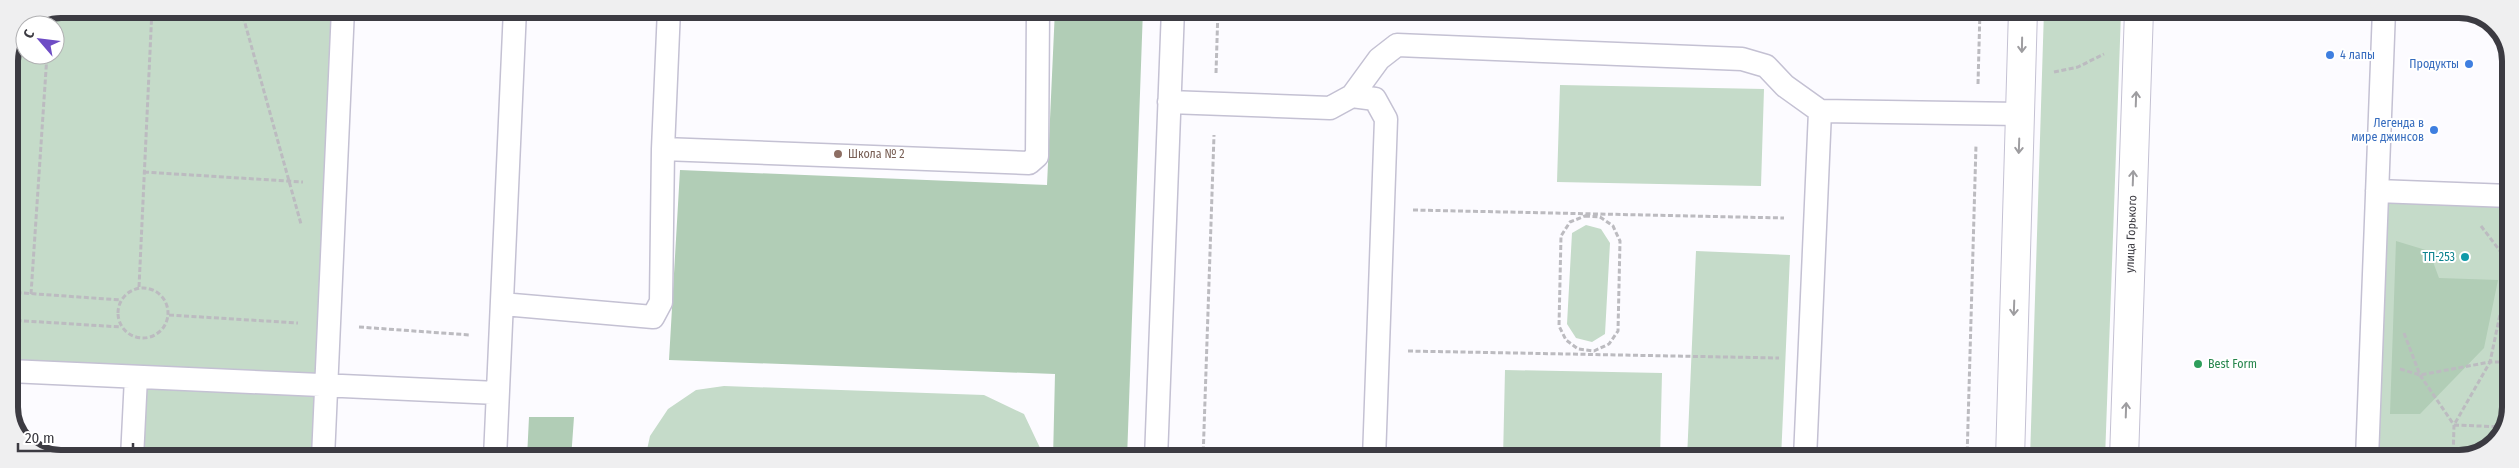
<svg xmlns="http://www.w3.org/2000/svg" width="2519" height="468" font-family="'Fira Sans Condensed',sans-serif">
  <rect width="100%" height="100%" fill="#fcfbff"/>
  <path fill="#c5dbc9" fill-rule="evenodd" d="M61,9H226L337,14L318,458H138L141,371L9,366V61L24,24ZM25,25H55V55H25Z
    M2044,10H2119L2121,13L2105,459H2030Z
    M1560,85L1764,89L1761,186L1557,182Z
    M2386,200L2510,204L2509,417L2492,447L2458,459H2376Z
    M1586,225L1601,229L1610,243L1605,334L1592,342L1576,338L1567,324L1572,233Z
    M1696,251L1790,255L1781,459H1687Z
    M1505,370L1662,373L1660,459H1503Z
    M724,386L984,395L1024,414L1041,450L1042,459H645L650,436L668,409L696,390Z"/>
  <path fill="#b1cdb6" d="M1055,9H1143L1127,459H1053L1055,374L669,360L680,170L1047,185Z
    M2396,241L2429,251L2439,278L2498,280L2484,348L2420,414H2390Z
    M529,417H574L571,459L527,458Z"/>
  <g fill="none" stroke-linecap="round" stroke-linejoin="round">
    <g stroke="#c4c1d3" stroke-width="25">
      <path id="lane" d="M1352,96L1375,99L1386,119L1374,459
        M1169,102L1330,108L1352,96L1379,59L1397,45L1742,59L1766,66L1785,86L1820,111L2020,114
        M663,149L669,9
        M2377,191L2510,196
        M502,304L653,317L661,302L663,149L1029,163L1037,156L1038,9
        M9,371L497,393
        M132,458L136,377
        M323,458L343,9
        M495,458L515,9
        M1156,459L1173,9
        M1805,459L1820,111
        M2367,459L2384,10"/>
    </g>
    <g stroke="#c4c1d3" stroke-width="30">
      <path id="street" d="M2010,459L2023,10
        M2124,459L2139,10"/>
    </g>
    <path stroke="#bcbbc0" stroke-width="3" stroke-dasharray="5 2.5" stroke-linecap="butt" d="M241,9L301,224
      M2419,10L2471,12
      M49,25V13
      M2054,72L2078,67L2104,54
      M1216,73L1218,9
      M1978,84L1980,10
      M144,172L303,182
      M1413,210L1784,218
      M1585,216L1600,217L1613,226L1620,241L1618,331L1609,344L1594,351L1578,349L1566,340L1559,326L1561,236L1570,222Z
      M2481,226L2510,264
      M139,287L152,9
      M118 313a25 25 0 1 1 50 0a25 25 0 1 1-50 0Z
      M9,292L121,300
      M31,294L47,55
      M169,315L298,323
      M9,320L121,327
      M359,327L470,335
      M2404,333L2420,375L2454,425L2453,459
      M1408,351L1779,358
      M2400,369L2420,375L2490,362L2510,267
      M2504,427L2454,425L2490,362H2509
      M1203,459L1214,135
      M1967,459L1976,145"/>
    <use href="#lane" stroke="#fff" stroke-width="22"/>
    <use href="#street" stroke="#fff" stroke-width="28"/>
  </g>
  <defs><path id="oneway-shaft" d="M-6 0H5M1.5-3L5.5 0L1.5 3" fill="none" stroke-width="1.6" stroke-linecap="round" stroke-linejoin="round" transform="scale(1.25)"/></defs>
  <g stroke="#9e9da0">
    <use href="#oneway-shaft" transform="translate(2022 45) rotate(91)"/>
    <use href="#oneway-shaft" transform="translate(2136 99) rotate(-88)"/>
    <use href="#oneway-shaft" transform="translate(2019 146) rotate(92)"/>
    <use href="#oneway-shaft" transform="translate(2133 178) rotate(-88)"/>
    <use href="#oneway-shaft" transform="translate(2014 308) rotate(92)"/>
    <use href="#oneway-shaft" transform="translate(2126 410) rotate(-88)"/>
  </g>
  <g fill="#3f7fe0" stroke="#fff" stroke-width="2">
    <circle cx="2330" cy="55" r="5"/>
    <circle cx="2469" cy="64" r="5"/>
    <circle cx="2434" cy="130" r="5"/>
  </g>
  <circle fill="#8d6e63" stroke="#fff" stroke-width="2" cx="838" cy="154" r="5"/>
  <circle fill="#0f9aa8" stroke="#fff" stroke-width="2" cx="2465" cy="257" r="5"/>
  <circle fill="#2e9e5b" stroke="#fff" stroke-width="2" cx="2198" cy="364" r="5"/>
  <g text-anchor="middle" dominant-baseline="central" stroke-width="4" stroke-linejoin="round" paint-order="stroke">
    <g font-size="12" fill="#366cbe" stroke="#fff" text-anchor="end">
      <text x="2340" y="55" text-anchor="start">4 лапы</text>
      <text x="2459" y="64">Продукты</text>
      <text x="2424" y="123">Легенда в<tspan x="2424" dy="14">мире джинсов</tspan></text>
    </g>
    <g font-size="12" fill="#785e54" stroke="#fff" text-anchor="start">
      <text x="848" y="154">Школа № 2</text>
    </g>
    <g font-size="12" fill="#3c3b42" stroke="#fff">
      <text transform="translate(2131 234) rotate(-88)">улица Горького</text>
    </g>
    <g font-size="12" fill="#0d838f" stroke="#fff" text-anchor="end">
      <text x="2455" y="257">ТП-253</text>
    </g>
    <g font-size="12" fill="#27864d" stroke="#fff" text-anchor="start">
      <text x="2208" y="364">Best Form</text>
    </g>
  </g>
  <path d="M0 0H2519V468H0ZM61 18H2459A43 43 0 0 1 2502 61V407A43 43 0 0 1 2459 450H61A43 43 0 0 1 18 407V61A43 43 0 0 1 61 18Z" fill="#efeff0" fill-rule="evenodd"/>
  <path fill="none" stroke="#3c3b42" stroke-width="6" d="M61 18H2459A43 43 0 0 1 2502 61V407A43 43 0 0 1 2459 450H61A43 43 0 0 1 18 407V61A43 43 0 0 1 61 18Z"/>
  <g transform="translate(40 40) rotate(298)"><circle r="24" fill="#ffffff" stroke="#b1b1b3"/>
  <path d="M0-4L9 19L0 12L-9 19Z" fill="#6e4cc5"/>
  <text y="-8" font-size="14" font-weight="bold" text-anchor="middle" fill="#3c3b42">С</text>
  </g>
  <path d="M18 443v8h115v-8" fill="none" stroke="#3c3b42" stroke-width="2.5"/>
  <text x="25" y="443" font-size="15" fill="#3c3b42" stroke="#ffffff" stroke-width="4" paint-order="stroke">20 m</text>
</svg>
